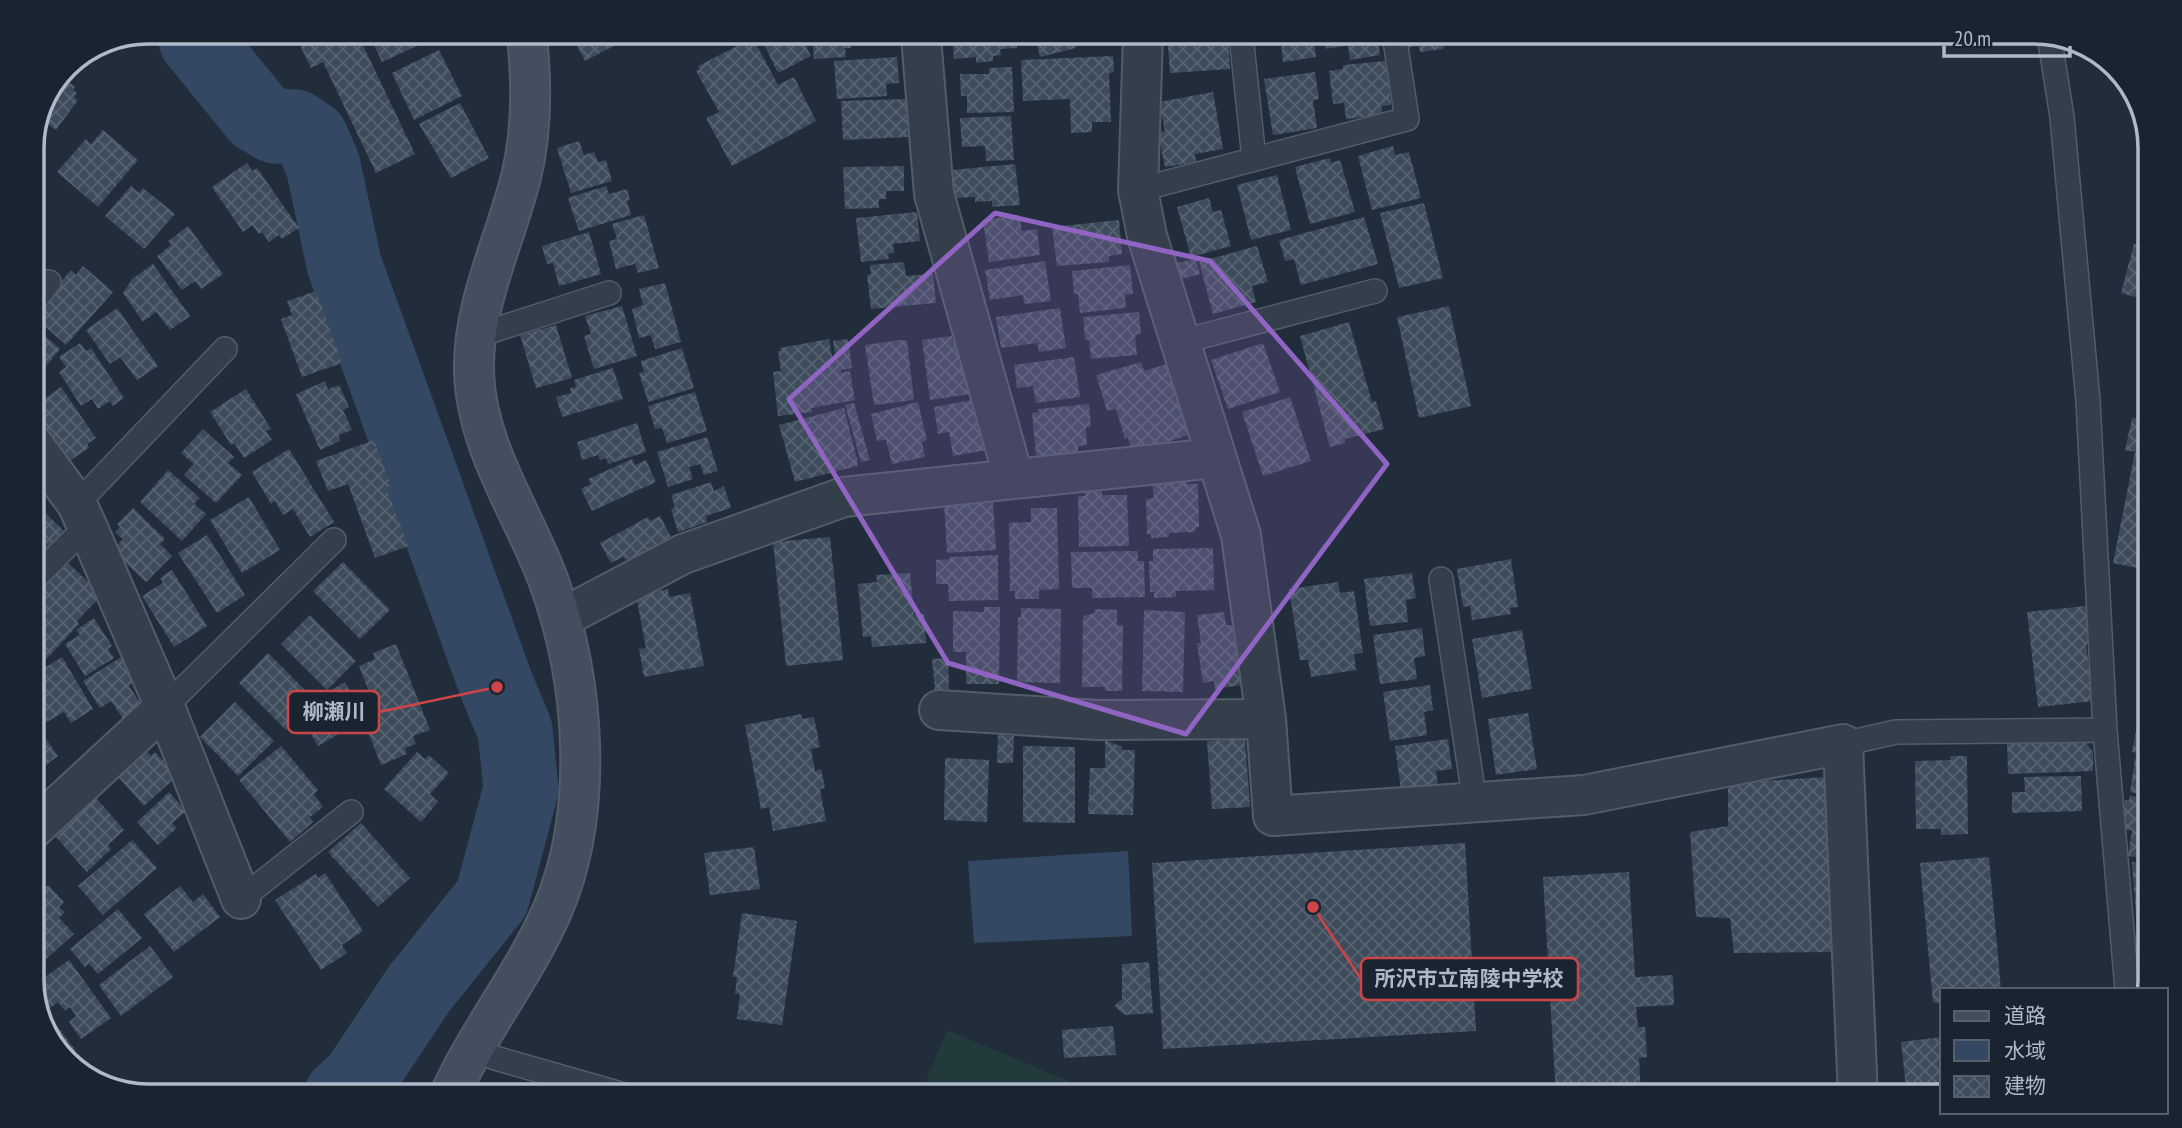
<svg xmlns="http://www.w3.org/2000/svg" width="2182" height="1128" font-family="'PT Sans Narrow','Noto Sans JP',sans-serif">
  <defs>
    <pattern id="building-cross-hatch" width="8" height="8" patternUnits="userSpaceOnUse" patternTransform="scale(1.75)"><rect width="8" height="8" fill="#3d4b5b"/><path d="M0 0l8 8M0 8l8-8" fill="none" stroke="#566371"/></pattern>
  </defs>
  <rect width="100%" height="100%" fill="#212d3b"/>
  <path fill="#233a3c" d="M947,1030L1085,1088L1082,1096H928L921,1093Z"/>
  <path fill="#344863" d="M1128,851L1132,936L974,943L968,861Z"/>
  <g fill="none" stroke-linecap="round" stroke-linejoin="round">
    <path stroke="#344863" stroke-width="75" d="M196,40L258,116L275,126L295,127L311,138L323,165L344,264L497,687L515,730L521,789L492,898L419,989L359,1079L341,1096"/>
  </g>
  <path fill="url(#building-cross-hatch)" d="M1377,34L1380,55L1350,60L1348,45L1326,49L1324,35Z
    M1402,34H1447L1443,49L1420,52L1419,46L1404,48Z
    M1167,35H1228L1230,69L1170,73Z
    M1270,35H1313L1316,57L1283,62L1281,43L1272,44Z
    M1016,36L1017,48L1000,49L1001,55L993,56V61L976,63V57L954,59L952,37Z
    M1035,36H1093V37L1074,42L1076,48L1040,57Z
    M773,37H801L811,56L778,73L763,42Z
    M812,37H850L851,48H845L846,57L814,59Z
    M860,37H900V42L860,43Z
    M573,38H623L625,40L585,61Z
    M753,38L778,85L794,77L816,121L732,166L707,120V118L719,112L696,71L700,69L698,66Z
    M297,39H360L415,154L376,173L323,62L311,68Z
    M371,39H432L382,62Z
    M439,50L462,96L414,120L392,73Z
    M1113,56L1114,72L1109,73L1111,122H1092V132L1071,133L1070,99L1023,101L1021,60Z
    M897,57L899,83L886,84L887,96L837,99L834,61Z
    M1386,61L1391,105L1381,106L1383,115L1346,119L1344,103L1333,104L1329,71L1343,69V65Z
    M1012,67L1014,112L967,113V96H961L960,74H989V68Z
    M1315,72L1319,99L1313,100L1317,128L1273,135L1264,79Z
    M61,76L75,87L73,90L77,93L74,97L78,100L56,130L41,119Z
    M1213,92L1223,149L1195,154L1196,162L1165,167L1158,132L1165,131L1159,102Z
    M906,99L908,137L843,140L841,101Z
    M460,103L489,158L451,178L419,124Z
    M1011,116L1014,160L986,161L985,146L962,147L960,118Z
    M103,130L138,160L98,207L57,172L86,139L91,144Z
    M32,141L45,150L32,170Z
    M579,141L584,155L594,152L598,162L606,160L612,181L571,193L557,148Z
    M1393,146L1395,155L1409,152L1421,198L1372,210L1358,156Z
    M1330,158L1331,163L1340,160L1355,212L1310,224L1295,167Z
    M247,163L252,171L257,168L299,228L282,239L279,235L269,242L262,232L259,234L252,225L243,232L212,187Z
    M1015,164L1020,205L992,207V201L975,202V197L955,198L952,170Z
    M904,166V191H886V199H879V208L845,209L843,167Z
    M1277,175L1291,230L1251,240L1237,185Z
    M131,186L139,193L143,188L175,214L144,249L105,216Z
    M606,186L609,194L627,189L630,200L627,201L631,215L579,231L568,198Z
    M1209,198L1213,212L1221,210L1231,246L1191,257L1177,207Z
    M1424,203L1443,278L1399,288L1380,213Z
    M917,212L920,241L893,244L894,253L888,254L889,259L861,262L856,218Z
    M644,215L659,268L638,273L635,264L616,269L609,241L617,239L612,224Z
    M1019,215L1022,231L1037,229L1040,255L989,262L983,220Z
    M1364,217L1378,264L1301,285L1294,259L1285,261L1279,240Z
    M1119,220L1122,254L1109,256V262L1057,266L1052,227Z
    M188,226L223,274L201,289L195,281L182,290L157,256L171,245L168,241Z
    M589,232L601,274L559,286L553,263L547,264L542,246Z
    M2134,244L2150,249V301L2121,293Z
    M1257,246L1268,282L1252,286L1256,302L1213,314L1199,262Z
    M1196,258L1200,274L1175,281L1171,265Z
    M1045,261L1051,301L1024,304L1023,295L990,300L985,270Z
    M904,262L906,276L933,274L936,303L871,309L867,275L871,274L870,265Z
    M153,264L190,316L170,330L156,312L143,322L123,293L132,279Z
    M1130,265L1133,294L1125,295L1126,308L1080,313L1078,294H1074L1072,271Z
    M83,266L113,292L66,345L32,315L71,270L76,275Z
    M665,283L681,342L655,349L651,335L639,338L632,309L643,305L639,289Z
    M316,291L342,363L302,377L281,319L292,315L287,301Z
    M622,306L637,356L594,369L584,336L591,334L585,316Z
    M1449,306L1471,406L1419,418L1397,317Z
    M117,308L158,366L137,380L120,357L110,364L86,330Z
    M1060,308L1066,348L1039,352L1037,343L1001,348L996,317Z
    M1139,312L1141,334L1135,335L1137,355L1091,359L1089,340H1085L1083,317Z
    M1349,322L1372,402L1376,401L1384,429L1345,439V443L1330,447L1300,336Z
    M556,325L572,378L536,388L520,335Z
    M35,327L60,349L32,383V330Z
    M952,336V340H958L971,394L930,400L922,340Z
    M829,339L833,362L836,361L833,341L848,339L852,368L841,370V373L850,371L855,400L811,408L812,412L778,416L773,372L781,371L778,351H781L780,348Z
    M900,340L907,341L914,400L874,405L865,345Z
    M80,343L86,351L91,348L124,398L113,406L110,401L98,409L92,399L81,406L59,372L66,367L59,357Z
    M1263,343L1280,392L1228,409L1211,360Z
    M682,348L694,388L648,402L639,373L644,372L641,361Z
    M1074,357L1080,397L1036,403L1033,386L1017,388L1014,365Z
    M1141,362L1144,371L1170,363L1192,434L1158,445L1157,443L1132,450L1128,438L1125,439L1116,409L1107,411L1096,375Z
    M613,368L623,399L562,417L556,397L571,393L570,388L576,387L574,380Z
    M325,381L328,389L339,385L349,407L343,410L352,430L339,435L340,441L320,450L296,394Z
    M61,387L96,438L87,444L89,448L69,461L63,452L58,454L32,415V408Z
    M246,389L271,429L266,431L272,440L244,458L234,443L231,445L210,412Z
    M695,392L707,431L667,443L662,428L655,429L648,406Z
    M1290,397L1311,461L1263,476L1242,412Z
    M978,399L987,450L953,456L949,432L938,434L934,407Z
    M918,402L927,440L922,442L925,457L892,464L886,440L877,441L871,414Z
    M854,403L870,460L861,462L845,405Z
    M1089,404L1091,427H1086L1087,445L1078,446V452L1036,456L1032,413L1039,412L1038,409Z
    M844,408L858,463L857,466L795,482L779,425Z
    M2132,418L2150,421V560L2148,570L2113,563L2135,452L2125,450Z
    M637,423L646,452L608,464L606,458L600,460L598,455L582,460L577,442Z
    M203,429L234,457L228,463L242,475L216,503L184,475L194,464L181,453Z
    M707,437L718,471L704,475L700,464L689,467L693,479L668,487L657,452Z
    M374,440L391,486L386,488L408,546L375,558L348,484L328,491L316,461Z
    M289,449L334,522L310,537L293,509L283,515L275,501L271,504L252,472Z
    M632,459L635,465L646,460L656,482L592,511L581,489L591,484L588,479Z
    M168,470L200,498L194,504L206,514L182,541L140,502Z
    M1187,480V484H1198L1199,527H1196L1195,532L1169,533V537L1151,538V534H1147L1146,499L1154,498L1152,481Z
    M711,482L714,491L724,486L731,508L706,516L707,522L678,532L671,509L675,507L671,495Z
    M1085,490H1102V495H1127L1129,546L1079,547L1078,496H1085Z
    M249,497L280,550L242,573L210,520Z
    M32,500L64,531L32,565Z
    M993,500L996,550L947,553L944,503Z
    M133,508L165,539L160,544L172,556L146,582L112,550L123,539L115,532L120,527L117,524Z
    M1031,508H1057L1059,589L1039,590V599H1015V591H1010L1009,523L1031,522Z
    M660,516L671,537L659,543L661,547L633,562L631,558L626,560L623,557L611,563L600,543L648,517L650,521Z
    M207,535L245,595L217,613L178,553Z
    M830,537L843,660L786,666L773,542Z
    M1213,548L1214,590L1176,591V597L1154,598V592H1150L1149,561H1153V549Z
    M1138,551V561H1144L1145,597L1092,598V588H1072L1071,552Z
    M998,555V600L949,601L948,584H936V560L950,559V557Z
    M1511,559L1518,607L1510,608L1511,614L1472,620L1470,606L1463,607L1457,569Z
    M67,562L102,595L77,621L79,624L37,669L34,666L32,669V598Z
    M343,562L390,610L360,639L313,591Z
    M172,570L207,626L174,647L142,596L163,583L160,578Z
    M910,573L914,615L924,614L926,643L872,647L871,636L863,637L858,584L877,582L876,575Z
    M1412,573L1416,598L1406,600L1408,622L1370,626L1364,579Z
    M1338,582L1340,593L1354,591L1363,653L1354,654L1356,670L1311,677L1308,660H1300L1289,589Z
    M668,589L669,597L690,593L704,666L644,677L639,649L646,648L636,595Z
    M2086,606L2090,644H2086L2093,701L2038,707L2027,612Z
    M984,607H1000L999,684H966V652H953V611L984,612Z
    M1021,608L1061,609L1060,683L1017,682L1018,617H1021Z
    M1095,609L1117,610V625H1123L1122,691H1105V687H1082L1083,616L1095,613Z
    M1144,610L1185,612L1183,692L1142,691Z
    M1224,612L1226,625H1232L1241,685L1215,689L1214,681L1203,683L1197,643H1201L1197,615Z
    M310,615L356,661L327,690L281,644Z
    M94,618L112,646L108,649L114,658L85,676L65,644L80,635L76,630Z
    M1422,628L1425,656L1414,658L1417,679L1380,684L1373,635Z
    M1522,630L1532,689L1482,698L1472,639Z
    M396,644L430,730L413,736L416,744L405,748L407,754L381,765L366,727L371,724L360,695L369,692L359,666L375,659L373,653Z
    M268,653L316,701L286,730L239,683Z
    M123,656L133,673L129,676L133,683L129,686L142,706L123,719L111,701L100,708L83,681Z
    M62,657L93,709L71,723L64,712L45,723L36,706L32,708V683L36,680L33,675Z
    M948,658L949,689L935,690L932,659Z
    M345,682L362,713L357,716L360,722L318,746L303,720L308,717L328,692Z
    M1430,685L1433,710L1424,712L1427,735L1390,741L1383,692Z
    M235,702L274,741L238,776L200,737Z
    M1528,713L1537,769L1496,775L1488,719Z
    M801,714L802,719L814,717L820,747L811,749L815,771L821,769L825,788L820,789L826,821L773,831L769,807L761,809L745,725Z
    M32,719L58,756L32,775Z
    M2136,731L2150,734V796L2130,792L2136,753L2132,752Z
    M998,735L1014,736L1013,763H997Z
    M1245,739L1250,807L1212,809L1207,741Z
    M1448,739L1452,769L1436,771L1438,785L1401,790L1395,746Z
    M2079,739L2086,743L2093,752V771L2008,774L2007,742Z
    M1105,740L1123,747L1122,750H1135L1133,815L1088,814L1090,768H1105Z
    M141,745L151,756L155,752L177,776L144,806L113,771Z
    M281,746L318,790L314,794L323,807L310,817L313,822L290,842L239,780Z
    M1023,746L1075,747V823L1023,822Z
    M417,752L425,759L429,755L449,773L430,794L438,802L421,822L384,789Z
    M1950,756H1967L1968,834L1941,835V829H1916L1915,761L1951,760Z
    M945,758L989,760L987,822L944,820Z
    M2081,776L2082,811L2012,813V792H2025L2024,777Z
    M1826,777L1835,952L1734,953L1730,918L1696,917L1690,832L1728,826V783Z
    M91,792L124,830L108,845L111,849L87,872L55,836L65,826L59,820Z
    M169,792L186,811L172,823L177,828L158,845L137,822Z
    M2130,796L2150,799V859L2128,856L2132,830H2125L2126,825L2121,824L2125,800H2129Z
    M361,823L410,878L378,907L328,852Z
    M132,840L157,868L103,915L78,886Z
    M1465,843L1476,1031L1163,1049L1152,863Z
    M754,847L760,889L710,895L704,853Z
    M1989,857L2001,990H1942V1002L1933,1003L1920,863Z
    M2132,862L2150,865L2149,959L2139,958Z
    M1629,872L1635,977L1673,975L1674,1005L1636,1007L1638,1027H1645L1647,1057L1639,1058L1641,1096H1556L1543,877Z
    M325,873L363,931L342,945L347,953L321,970L275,900L316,874L318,878Z
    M33,876L44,889L48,885L64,902L59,907L65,912L59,918L74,934L43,962L32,948Z
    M180,886L193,902L203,894L220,917L174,952L144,914Z
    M118,909L142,938L98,974L89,964L85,967L70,949Z
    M742,913L797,921L782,1025L737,1019L740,994H735L737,977H733Z
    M150,946L173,977L121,1016L99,985Z
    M69,960L111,1018L81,1039L69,1022L76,1016L70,1007L65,1011L58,1002L50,1008L34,985Z
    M1149,962L1153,1013L1125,1015L1114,1006L1122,999V964Z
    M41,1004L76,1051L66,1058L51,1044L38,1006Z
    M1113,1026L1116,1055L1064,1058L1062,1030Z
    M1942,1037V1096H1907L1901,1042Z"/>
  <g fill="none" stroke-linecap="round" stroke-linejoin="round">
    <g stroke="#535c69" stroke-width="26">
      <path id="lane" d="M1241,35L1254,159
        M2049,35L2062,117L2088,401L2105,730L2127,990
        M1138,190L1407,119L1394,34
        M32,304L49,282
        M476,336L609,293
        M1180,342L1375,291
        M77,504L225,349
        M1441,579L1475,803
        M32,581L87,526
        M165,707L334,540
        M1843,744L1896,732L2105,730
        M241,899L351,812
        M474,1049L495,1058L628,1096"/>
    </g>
    <g stroke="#535c69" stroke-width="42">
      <path id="street" d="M1143,36L1138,190L1147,236L1241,535L1266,719L1273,816L1584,795L1843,744L1858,1096
        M921,37L934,194L1014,479
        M32,443L77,504L87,526L165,707L241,899
        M562,618L683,554L844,497L1215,458
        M939,710L1098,720L1266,719
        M32,830L165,707"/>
    </g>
    <g stroke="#535c69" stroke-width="42">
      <path id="secondary" d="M449,1096C478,1032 524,975 552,911C595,812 585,681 549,582C524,514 476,447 474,372C472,306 505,241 521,177C532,132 532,84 527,38"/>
    </g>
    <use href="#lane" stroke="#353f4c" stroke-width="23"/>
    <use href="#street" stroke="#353f4c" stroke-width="38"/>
    <use href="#secondary" stroke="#434e5f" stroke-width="38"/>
  </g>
  <path fill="#9064c2" fill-opacity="0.2" stroke="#9064c2" stroke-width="5" stroke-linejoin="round" d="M995,213L1210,261L1387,464L1186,734L948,663L789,399Z"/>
  <path d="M0 0H2182V1128H0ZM148 44H2034A104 104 0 0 1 2138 148V980A104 104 0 0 1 2034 1084H148A104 104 0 0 1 44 980V148A104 104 0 0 1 148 44Z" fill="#1a2430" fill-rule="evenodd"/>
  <path fill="none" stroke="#b0b9c7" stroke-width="3.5" d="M148 44H2034A104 104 0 0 1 2138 148V980A104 104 0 0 1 2034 1084H148A104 104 0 0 1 44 980V148A104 104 0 0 1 148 44Z"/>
  <path fill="none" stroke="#ce4548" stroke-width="2.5" d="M497 687L379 712M1313 907L1361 979"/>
  <g fill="#ce4548" stroke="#1a2430" stroke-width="2.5">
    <circle cx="497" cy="687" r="7"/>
    <circle cx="1313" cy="907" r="7"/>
  </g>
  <g fill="#1a2430" stroke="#ce4548" stroke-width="2.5">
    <rect x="288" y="691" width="91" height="42" rx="7"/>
    <rect x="1361" y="958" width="217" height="42" rx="7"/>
  </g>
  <g font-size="21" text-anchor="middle" font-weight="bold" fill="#b0b9c7">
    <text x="334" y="719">柳瀬川</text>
    <text x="1469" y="986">所沢市立南陵中学校</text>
  </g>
  <rect x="1940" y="988" width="228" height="126" fill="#1a2430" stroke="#56606c" stroke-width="2"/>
  <rect x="1954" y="1011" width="35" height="10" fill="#434e5f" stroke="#56606c" stroke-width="2"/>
  <text x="2004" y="1023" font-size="21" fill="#b0b9c7">道路</text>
  <rect x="1954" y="1040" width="35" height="21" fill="#344863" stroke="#56606c" stroke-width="2"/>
  <text x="2004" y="1058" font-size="21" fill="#b0b9c7">水域</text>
  <rect x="1954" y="1076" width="35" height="21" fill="url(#building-cross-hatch)" stroke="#56606c" stroke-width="2"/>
  <text x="2004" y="1093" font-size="21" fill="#b0b9c7">建物</text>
  <path d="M1944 46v10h126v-10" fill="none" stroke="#b0b9c7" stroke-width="3.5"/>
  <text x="1954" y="46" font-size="21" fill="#b0b9c7" stroke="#1a2430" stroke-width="5" paint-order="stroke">20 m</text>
</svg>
